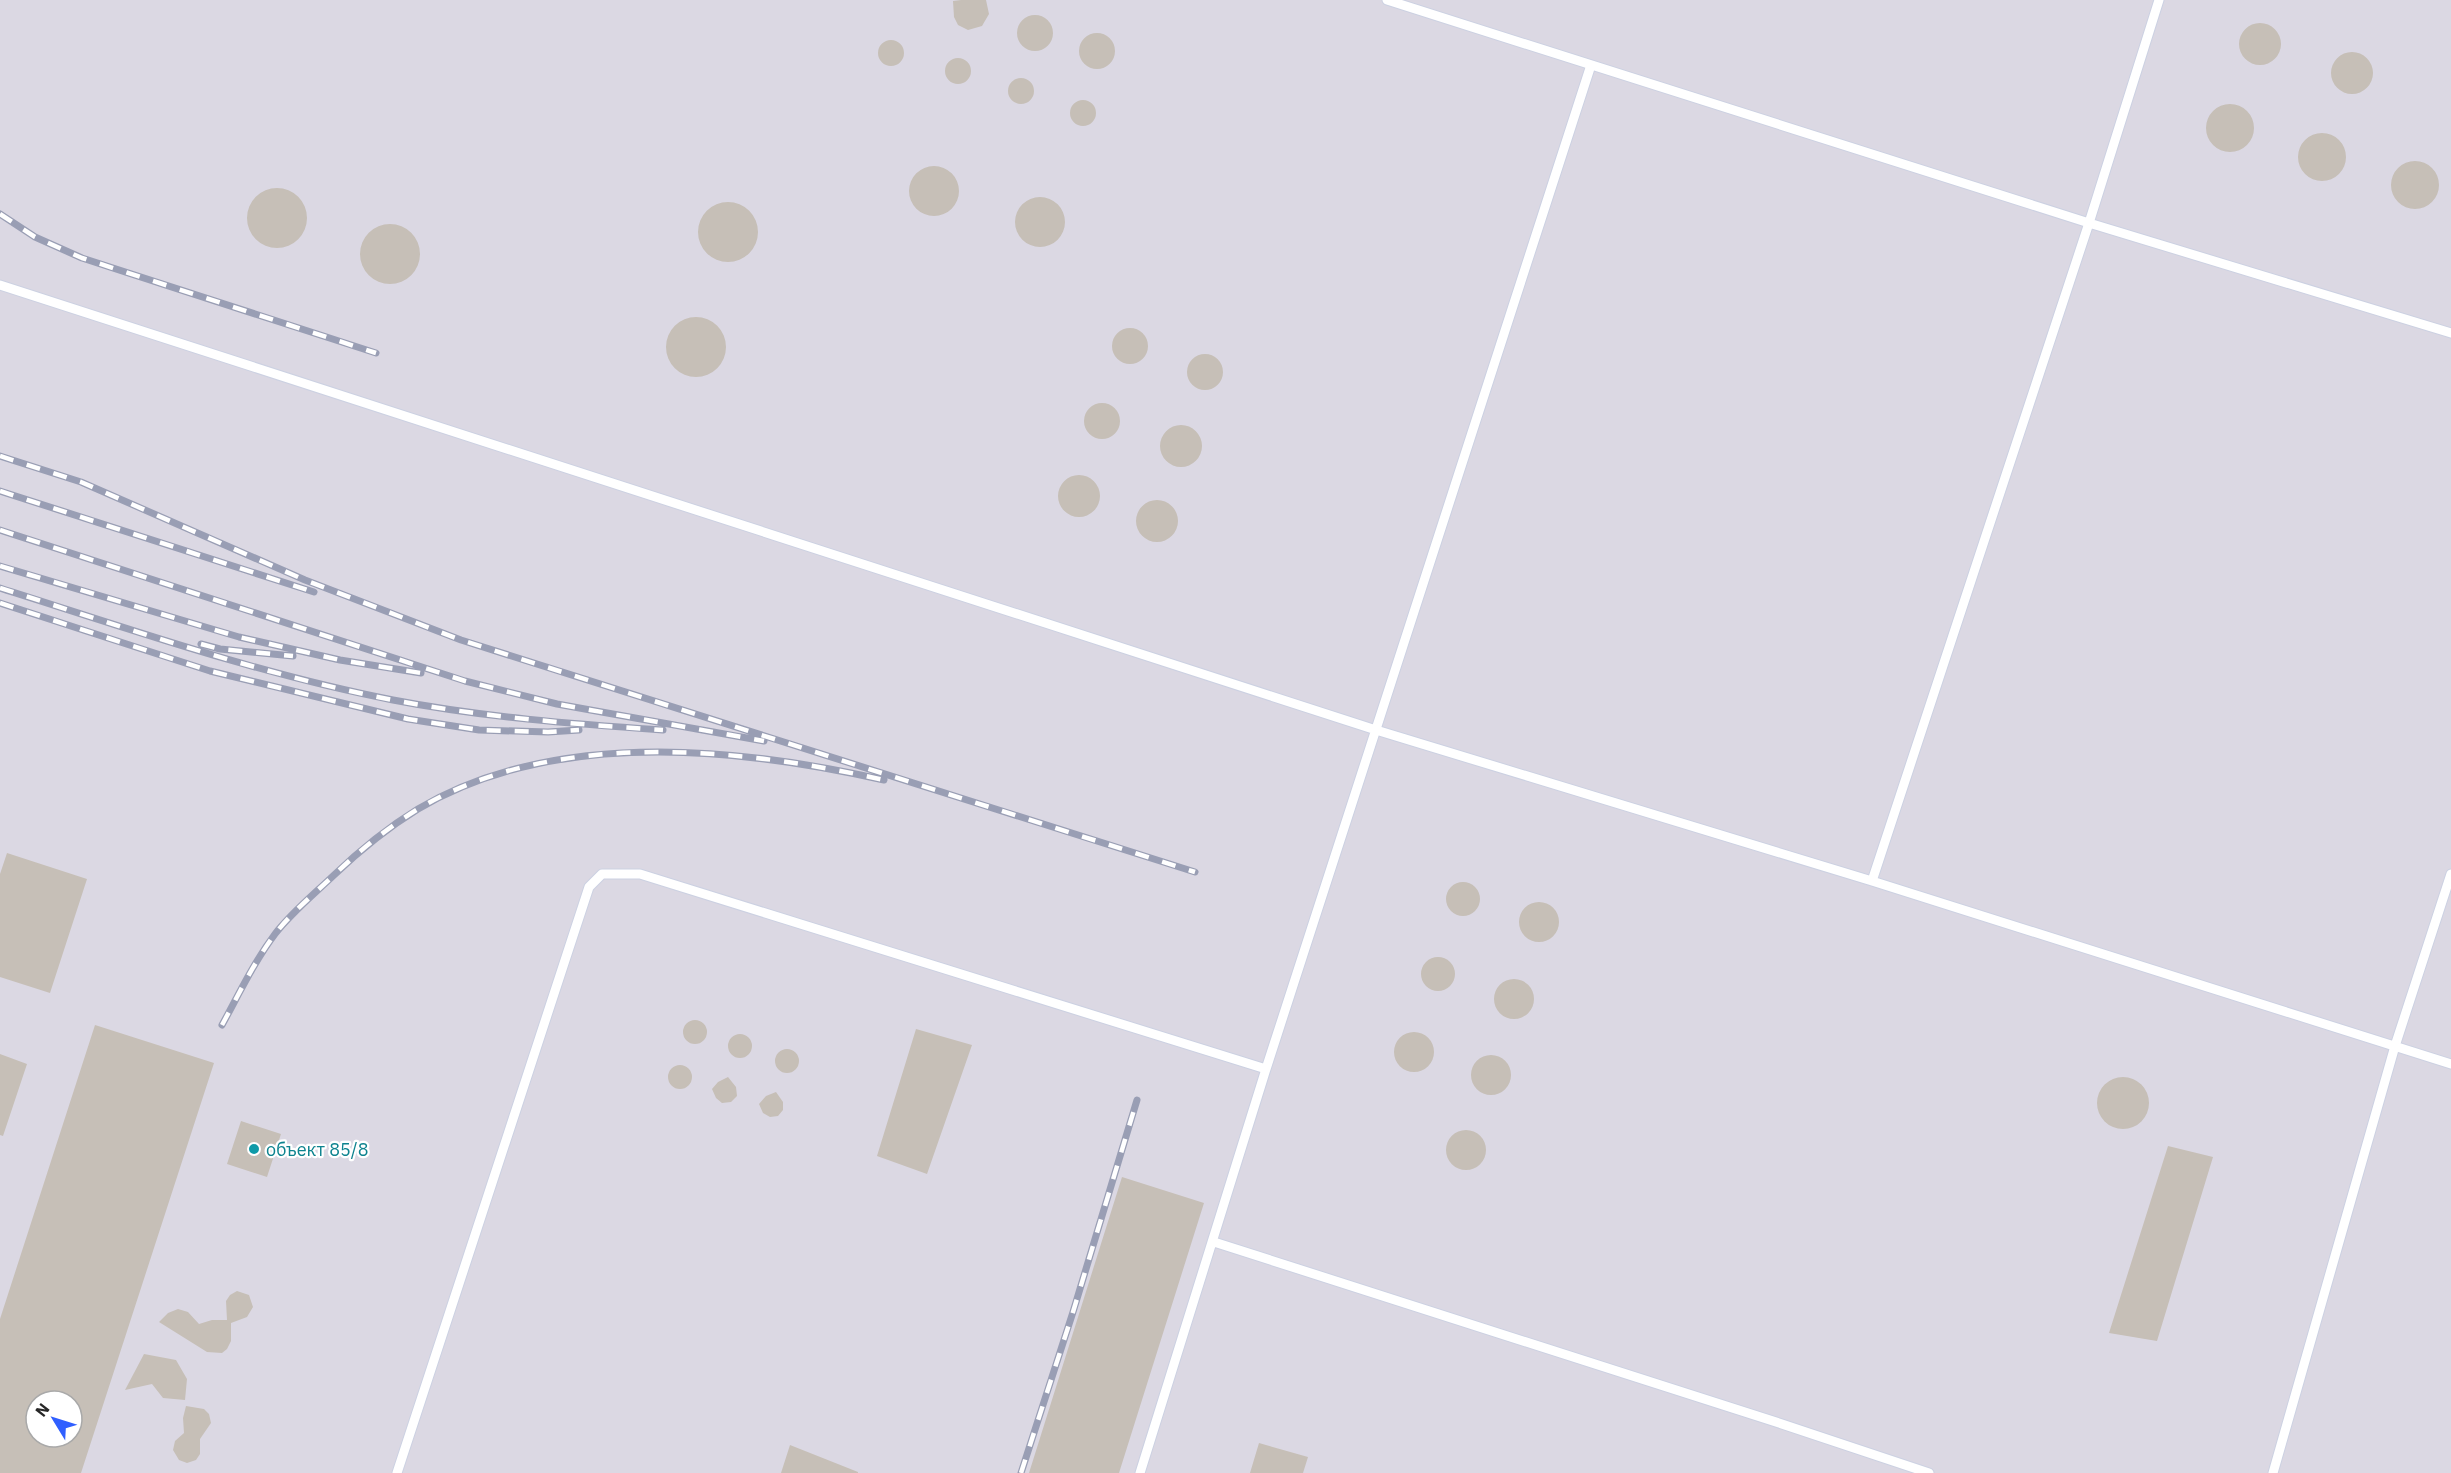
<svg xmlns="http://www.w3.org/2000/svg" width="2451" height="1473" font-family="'IBM Plex Sans',sans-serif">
  <rect width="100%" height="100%" fill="#ebe2d7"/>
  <path fill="#dbd8e3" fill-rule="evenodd" d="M0,0H2451V1473H0ZM36,1401H72V1437H36Z"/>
  <path fill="#c6bfb7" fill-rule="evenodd" d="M961,0H986L989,14L982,26L968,30L958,25L954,17L953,1Z
    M1017 33a18 18 0 1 1 36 0a18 18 0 1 1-36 0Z
    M2239 44a21 21 0 1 1 42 0a21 21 0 1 1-42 0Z
    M1079 51a18 18 0 1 1 36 0a18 18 0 1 1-36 0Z
    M878 53a13 13 0 1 1 26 0a13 13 0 1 1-26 0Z
    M2331 73a21 21 0 1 1 42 0a21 21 0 1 1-42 0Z
    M945 71a13 13 0 1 1 26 0a13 13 0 1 1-26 0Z
    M1008 91a13 13 0 1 1 26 0a13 13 0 1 1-26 0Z
    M1070 113a13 13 0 1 1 26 0a13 13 0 1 1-26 0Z
    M2206 128a24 24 0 1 1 48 0a24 24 0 1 1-48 0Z
    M2298 157a24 24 0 1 1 48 0a24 24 0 1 1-48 0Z
    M2391 185a24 24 0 1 1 48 0a24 24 0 1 1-48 0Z
    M909 191a25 25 0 1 1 50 0a25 25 0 1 1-50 0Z
    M247 218a30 30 0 1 1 60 0a30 30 0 1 1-60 0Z
    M1015 222a25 25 0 1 1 50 0a25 25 0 1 1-50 0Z
    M698 232a30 30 0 1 1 60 0a30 30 0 1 1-60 0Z
    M360 254a30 30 0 1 1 60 0a30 30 0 1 1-60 0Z
    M666 347a30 30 0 1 1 60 0a30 30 0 1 1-60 0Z
    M1112 346a18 18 0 1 1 36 0a18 18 0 1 1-36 0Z
    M1187 372a18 18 0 1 1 36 0a18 18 0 1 1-36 0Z
    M1084 421a18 18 0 1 1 36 0a18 18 0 1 1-36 0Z
    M1160 446a21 21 0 1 1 42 0a21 21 0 1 1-42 0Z
    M1058 496a21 21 0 1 1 42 0a21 21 0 1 1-42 0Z
    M1136 521a21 21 0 1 1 42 0a21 21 0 1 1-42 0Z
    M7,853L87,879L50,993L0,977V874Z
    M1446 899a17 17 0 1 1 34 0a17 17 0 1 1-34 0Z
    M1519 922a20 20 0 1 1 40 0a20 20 0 1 1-40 0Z
    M1421 974a17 17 0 1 1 34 0a17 17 0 1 1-34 0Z
    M1494 999a20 20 0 1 1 40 0a20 20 0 1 1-40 0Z
    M683 1032a12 12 0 1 1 24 0a12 12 0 1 1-24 0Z
    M95,1025L214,1063L81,1473H0V1319ZM36,1401H72V1437H36Z
    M916,1029L972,1045L927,1174L877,1156Z
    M1394 1052a20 20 0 1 1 40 0a20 20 0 1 1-40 0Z
    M728 1046a12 12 0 1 1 24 0a12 12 0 1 1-24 0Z
    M775 1061a12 12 0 1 1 24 0a12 12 0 1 1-24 0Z
    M0,1054L27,1064L3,1136L0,1135Z
    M1471 1075a20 20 0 1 1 40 0a20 20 0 1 1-40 0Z
    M668 1077a12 12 0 1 1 24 0a12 12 0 1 1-24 0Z
    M728,1077L736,1087L737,1096L731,1102L722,1103L716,1098L712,1089L718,1082Z
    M2097 1103a26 26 0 1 1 52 0a26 26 0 1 1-52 0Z
    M776,1092L783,1102V1110L778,1116L770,1117L763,1113L759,1104L766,1096Z
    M241,1121L281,1134L267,1177L227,1164Z
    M1446 1150a20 20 0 1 1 40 0a20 20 0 1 1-40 0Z
    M2168,1146L2213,1157L2157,1341L2109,1333Z
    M1122,1177L1204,1203L1119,1473H1029Z
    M237,1291L249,1295L253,1307L247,1317L231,1323V1341L227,1349L222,1353L207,1352L159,1322L168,1313L178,1309L188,1312L199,1324L212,1320H227L226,1301L230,1295Z
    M144,1354L176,1360L187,1379L185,1400L163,1398L152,1384L125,1390Z
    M186,1406L204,1409L209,1414L211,1423L200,1439V1454L196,1460L187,1463L179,1460L173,1450L175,1441L184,1433L183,1418Z
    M1259,1443L1308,1457L1303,1473H1250Z
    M790,1445L858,1472V1473H781Z"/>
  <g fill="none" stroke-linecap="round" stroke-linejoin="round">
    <g stroke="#ccd1e2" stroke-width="11">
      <path id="service" d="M1387,0L2089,223L2451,333
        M0,285L1376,730L1872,881L2451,1064
        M1872,881L2089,223L2159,0
        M1266,1069L1591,65
        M1214,1242L1779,1423L1929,1473
        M397,1473L589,887L602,874H640L1266,1069L1140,1473
        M2273,1473L2395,1046L2451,874"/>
    </g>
    <use href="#service" stroke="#fff" stroke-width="9"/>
    <g stroke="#999eb4" stroke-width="7">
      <path id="rail" d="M0,214L35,237L82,258L376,353
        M0,456L81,482L305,580L461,640L1195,872
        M0,491L314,592
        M0,530L465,681L557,704L764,741
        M0,566L239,637L340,660L421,673
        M0,588C130,629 259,674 393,700C482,717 573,724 663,730
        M0,603L210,671L408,719L479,730L548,732L579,730
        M201,644L220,649L293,656
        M222,1025C239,994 254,962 275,934C291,913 313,895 333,876C359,851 387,828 418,809C553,729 737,747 884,780
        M1021,1473L1073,1312L1137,1100"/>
    </g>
    <use href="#rail" stroke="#fff" stroke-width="4.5" stroke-dasharray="14" stroke-linecap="butt"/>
  </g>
  <circle fill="#0f9aa8" stroke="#fff" stroke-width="2" cx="254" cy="1149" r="6"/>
  <g text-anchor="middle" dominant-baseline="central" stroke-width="4.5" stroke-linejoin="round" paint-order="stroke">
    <g font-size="18" fill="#0d838f" stroke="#fff" text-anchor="start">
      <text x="266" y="1149">объект 85/8</text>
    </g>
  </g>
  <g transform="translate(54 1419) rotate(308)"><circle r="28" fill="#ffffff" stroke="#a9a9a9" stroke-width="1.5"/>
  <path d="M0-4.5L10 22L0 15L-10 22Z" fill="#305fff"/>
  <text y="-9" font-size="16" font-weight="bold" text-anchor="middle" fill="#272727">N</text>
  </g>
</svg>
